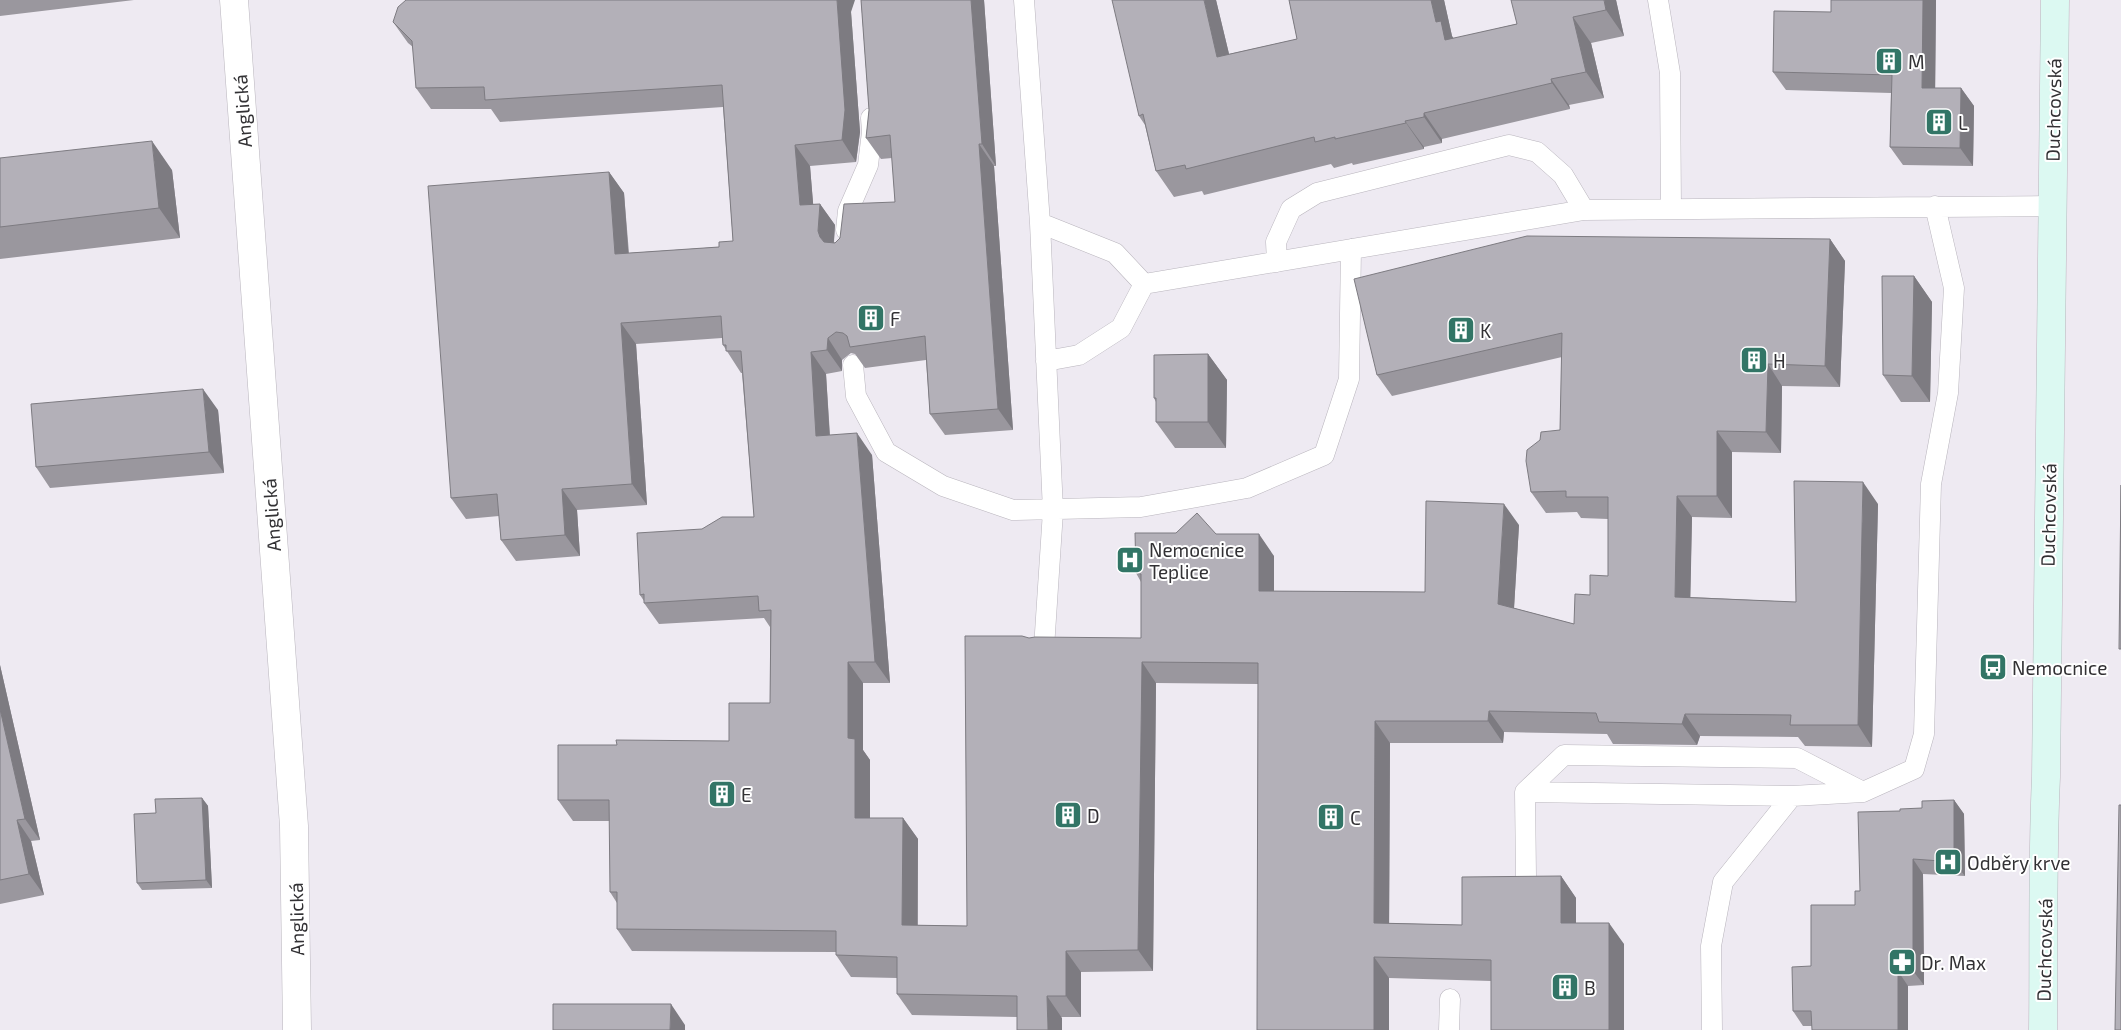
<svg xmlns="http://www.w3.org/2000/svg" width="2121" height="1030" font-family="'Exo 2',sans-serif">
  <rect width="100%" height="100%" fill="#eeeaf2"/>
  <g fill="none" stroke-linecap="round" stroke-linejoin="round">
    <g stroke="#b9b5bd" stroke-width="21">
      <path id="lane" d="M1024,0L1040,223L1115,253L1144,284L1584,210L2051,206
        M1658,0L1670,73L1671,209
        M1040,223L1053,511L1044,648
        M846,230L848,211L868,165L872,132L871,118
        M1277,262L1276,242L1291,209L1317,193L1509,145L1537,152L1563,175L1584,210
        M1046,361L1079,355L1121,328L1144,284
        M853,365L856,396L886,452L943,486L1013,510L1141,507L1247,488L1324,455L1349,379L1351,249
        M1525,792L1564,755L1797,758L1863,792
        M1526,877L1525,792L1792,796
        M1449,1030L1450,999
        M1712,1030L1711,946L1723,882L1792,796L1863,792L1914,769L1924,734L1931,484L1948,393L1954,288L1935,206"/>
    </g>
    <g stroke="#b9b5bd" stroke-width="29">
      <path id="street" d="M234,0L294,826L297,1030"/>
    </g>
    <g stroke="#b9b5bd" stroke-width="29">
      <path id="secondary" d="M2043,1030C2044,946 2042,861 2046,777L2055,0"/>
    </g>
    <use href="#lane" stroke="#fff" stroke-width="20"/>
    <use href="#street" stroke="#fff" stroke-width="28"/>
    <use href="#secondary" stroke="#dcf9f2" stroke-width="28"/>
  </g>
  <path fill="#9a979e" d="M0,0H134L0,16Z
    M861,0H984L996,166H994L1013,430L945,435L930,414L926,360L865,368L855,354L851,353L842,360V371L826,374L830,435L872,455L890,683H863V750L870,760V818H903L918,839V925L967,926L1029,638H1141V582L1136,573L1216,534L1274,556V591L1425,592L1519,525L1514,608L1574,624L1590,595L1608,576V519L1581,518L1577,512L1546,513L1531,492L1560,430L1562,357L1392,396L1377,375L1830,239L1845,261L1840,387L1782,386L1781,453L1732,452V518L1692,517L1690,597L1796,602L1878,504L1872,747L1805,746L1798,737L1700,736L1697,745L1613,744L1607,734L1504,732L1503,743H1390L1389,923L1462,925L1561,876L1576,898V923L1624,944V1030H1491V981L1389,978V1030L1258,684L1156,683L1153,971L1081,972V1017H1017L912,1015L897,994V978L851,977L836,955V952L632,951L617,929V903L610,892V821H573L558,800L617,745L729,741L770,703V627L764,618L659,624L644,603V601L640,595L702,529L754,517L742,373H741L723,345L722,338L636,344L647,505L577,510L580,556L516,561L501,540L499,516L466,519L451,498L609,172L624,193L629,253L719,247L733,241L723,107L500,122L491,109H431L416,88L413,47L408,43L393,22L851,12L860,132L856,162L810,166L813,204H820L835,225L834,242L835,243L895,202L892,158L881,159L866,138L869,110Z
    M1216,0L1229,54L1297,39L1289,0H1444L1452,36L1453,39L1616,0L1624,36L1591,43L1604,98L1569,105L1570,109L1442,139V143L1424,147V149L1353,165L1352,163L1334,168L1331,164L1204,195L1202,191L1174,197L1156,171L1145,125L1139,116Z
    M1936,0L1935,88H1961L1974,106L1973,166L1903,165L1890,147L1891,93L1786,90L1773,72L1831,12Z
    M0,158L172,170L180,238L0,259Z
    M1914,276L1932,302L1930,402H1901L1883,375Z
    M1208,354L1227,380L1226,448H1175L1156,422V402L1154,398Z
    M218,410L224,473L50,488L36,467Z
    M0,665L40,840L31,841L44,895L0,904Z
    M202,798L208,806L212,888L142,890L137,883L156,813Z
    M1954,800L1964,814L1965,876L1923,874L1924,985L1908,986L1812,1026H1803L1793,1011L1811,966L1855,905L1860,891L1900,811L1922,808Z"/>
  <path fill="#7d7b81" d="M837,0H855L851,12L860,132L856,162L842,140Z
    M971,0H984L996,166L982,144Z
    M1204,0H1216L1236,83L1217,57Z
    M1431,0H1444L1452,36L1460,47L1445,40L1436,22Z
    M1604,0H1616L1624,36L1606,10Z
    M1923,0H1936L1935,106L1922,88Z
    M1573,17L1591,43L1604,98L1586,72Z
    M1551,79L1569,105L1570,109L1552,83Z
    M1961,88L1974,106L1973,166L1960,148Z
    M1424,113L1442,139V143L1424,117Z
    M1405,121L1424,147V149L1406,123Z
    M152,141L172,170L180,238L159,208Z
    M979,144L994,166L1013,430L998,409Z
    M795,145L810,166L815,226L800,205Z
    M609,172L624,193L630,276L615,254Z
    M820,204L835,225L833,253L820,237L818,231Z
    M1830,239L1845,261L1840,387L1825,366Z
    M1914,276L1932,302L1930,402L1912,376Z
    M621,323L636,344L647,505L632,484Z
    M828,338L842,360V371L827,350Z
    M811,352L826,374L831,458L816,436Z
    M1208,354L1227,380L1226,448L1208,422Z
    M1768,364L1782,386L1781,453L1766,432Z
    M203,389L218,410L224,473L209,452Z
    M1717,431L1732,452V518L1717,496Z
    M857,433L872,455L890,683L875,662Z
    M1863,482L1878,504L1872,747L1858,725Z
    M562,489L577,510L580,556L565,535Z
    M1677,496L1692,517L1690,618L1675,597Z
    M1504,504L1519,525L1513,625L1498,604Z
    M1259,534L1274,556V612L1259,591Z
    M848,662L863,683V750L870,760V839L855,818L848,738Z
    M1142,662L1156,683L1153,971L1138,950Z
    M0,665L40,840L25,819L0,709Z
    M1489,711L1504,732L1503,743L1488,721Z
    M1685,714L1700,736L1697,745L1682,724Z
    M1375,721L1390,743L1389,944L1374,923Z
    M202,798L208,806L212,888L206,880Z
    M1954,800L1964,814L1965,876L1954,862Z
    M903,818L918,839L917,946L902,925Z
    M17,820L31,841L44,895L29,874Z
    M1913,859L1923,874L1924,985L1913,971Z
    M1561,876L1576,898V944L1561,923Z
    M1609,923L1624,944V1030H1609Z
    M1066,951L1081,972V1017L1066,996Z
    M1374,957L1389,978V1030H1374Z
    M1898,971L1908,986V1030H1898Z
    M1047,996L1062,1018V1030H1048Z
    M671,1004L685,1025V1030H670Z"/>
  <path fill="#b3b0b8" stroke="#7d7b81" d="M406,0H837L845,110L842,140L795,145L800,205L820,204L818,231L820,237L824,242L835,243L840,238L844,204L895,202L890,135L866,138L869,110L861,0H971L982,144H979L998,409L930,414L925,336L850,347L847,336L843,333L836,332L828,338L827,350L811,352L816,436L857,433L875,662H848V738L855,739V818H903L902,925L967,926L965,636H1022L1029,638L1035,637L1141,638V574L1136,573L1135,533H1176L1197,513L1216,534H1259V591L1425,592L1426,501L1504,504L1498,604L1574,624L1575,594L1590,595V575L1608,576V497H1566V491L1531,492L1526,461L1527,450L1540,440L1541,432L1560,430L1562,333L1377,375L1354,279L1527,236L1830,239L1825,366L1768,364L1766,432L1717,431V496H1677L1675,597L1796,602L1794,481L1863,482L1858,725H1790L1791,715L1685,714L1682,724L1599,722L1596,713L1489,711L1488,721H1375L1374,923L1462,925V877L1561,876V923H1609V1030H1491V960L1374,957V1030H1257L1258,663L1142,662L1138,950L1066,951V996H1047L1048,1030H1017V996L897,994V957L836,955V931L617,929V892H610L609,800H558V745H617L616,740L729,741V703H770L771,610L759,611L758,596L644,603V594L640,595L637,533L702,529L722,517H754L741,351H726V345H723L721,316L621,323L632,484L562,489L565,535L501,540L497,494L451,498L428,186L609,172L615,254L719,247V242L733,241L722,85L485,100L484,87L416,88L412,41L393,22L398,7Z
    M1112,0H1204L1217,57L1297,39L1289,0H1431L1436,22L1441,21L1445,40L1517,24L1511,0H1604L1606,10L1573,17L1586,72L1551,79L1552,83L1424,113V117L1405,121L1406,123L1335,139V137L1315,142L1314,137L1186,169L1185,165L1156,171L1143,114L1139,116Z
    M1831,0H1923L1922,88H1961L1960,148L1890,147L1892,75L1773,72L1774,11L1831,12Z
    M152,141L159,208L0,227V158Z
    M1882,276H1914L1912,376L1883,375Z
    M1208,354V422H1156V398H1154V355Z
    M203,389L209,452L36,467L31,404Z
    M2121,485V649H2119Z
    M0,709L25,819L17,820L29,874L0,880Z
    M202,798L206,880L137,883L134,814L156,813L155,799Z
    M1954,800V862L1913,859V971H1898V1030H1812L1811,1011H1793L1792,967L1811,966V905H1855V891H1860L1858,812L1900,811V809L1922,808V801Z
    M2119,805H2121V1030H2115Z
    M553,1004H671L670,1030H553Z"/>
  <defs>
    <g id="building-square" transform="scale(1.4375)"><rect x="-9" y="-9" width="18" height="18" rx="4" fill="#327566" stroke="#fff"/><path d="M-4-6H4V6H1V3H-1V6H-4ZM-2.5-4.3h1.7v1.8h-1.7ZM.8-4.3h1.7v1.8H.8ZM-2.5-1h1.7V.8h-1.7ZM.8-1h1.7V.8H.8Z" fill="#fff"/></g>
    <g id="hospital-square" transform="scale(1.4375)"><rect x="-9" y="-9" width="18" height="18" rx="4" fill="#327566" stroke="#fff"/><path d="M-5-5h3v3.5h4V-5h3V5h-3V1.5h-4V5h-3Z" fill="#fff"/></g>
    <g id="bus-square" transform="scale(1.4375)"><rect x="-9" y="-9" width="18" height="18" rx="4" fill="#327566" stroke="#fff"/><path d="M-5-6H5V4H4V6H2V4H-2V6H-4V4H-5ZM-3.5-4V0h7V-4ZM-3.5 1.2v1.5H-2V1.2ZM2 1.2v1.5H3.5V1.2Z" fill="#fff"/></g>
    <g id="pharmacy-square" transform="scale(1.4375)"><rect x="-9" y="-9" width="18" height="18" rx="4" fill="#327566" stroke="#fff"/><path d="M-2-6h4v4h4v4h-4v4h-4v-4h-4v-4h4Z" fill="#fff"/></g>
  </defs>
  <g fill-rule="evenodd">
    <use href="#building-square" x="1889" y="61"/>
    <use href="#building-square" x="1939" y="122"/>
    <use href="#building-square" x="871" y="318"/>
    <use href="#building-square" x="1461" y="330"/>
    <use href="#building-square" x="1754" y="360"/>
    <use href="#hospital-square" x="1130" y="560"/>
    <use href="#bus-square" x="1993" y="667"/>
    <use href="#building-square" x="722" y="794"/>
    <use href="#building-square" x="1068" y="815"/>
    <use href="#building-square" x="1331" y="817"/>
    <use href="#hospital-square" x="1948" y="862"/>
    <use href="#pharmacy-square" x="1902" y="962"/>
    <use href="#building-square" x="1565" y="987"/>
  </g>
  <g text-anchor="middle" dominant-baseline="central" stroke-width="4" stroke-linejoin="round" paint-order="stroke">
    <g font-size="19" fill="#323134" stroke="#fff" text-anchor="start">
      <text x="1908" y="61">M</text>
      <text x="1958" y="122">L</text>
      <text x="890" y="318">F</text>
      <text x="1480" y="330">K</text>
      <text x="1773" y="360">H</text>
      <text x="1149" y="549">Nemocnice<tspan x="1149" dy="22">Teplice</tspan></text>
      <text x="2012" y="667">Nemocnice</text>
      <text x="741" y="794">E</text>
      <text x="1087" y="815">D</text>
      <text x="1350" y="817">C</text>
      <text x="1967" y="862">Odběry krve</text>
      <text x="1921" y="962">Dr. Max</text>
      <text x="1584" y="987">B</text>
    </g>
    <g font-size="19" fill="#323134" stroke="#fff">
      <text transform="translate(2053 110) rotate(-89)">Duchcovská</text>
      <text transform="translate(242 111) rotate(-94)">Anglická</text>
      <text transform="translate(271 515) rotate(-94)">Anglická</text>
      <text transform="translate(2048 515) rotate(-89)">Duchcovská</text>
      <text transform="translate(296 919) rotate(-91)">Anglická</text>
      <text transform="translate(2044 950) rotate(-89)">Duchcovská</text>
    </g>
  </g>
</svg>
